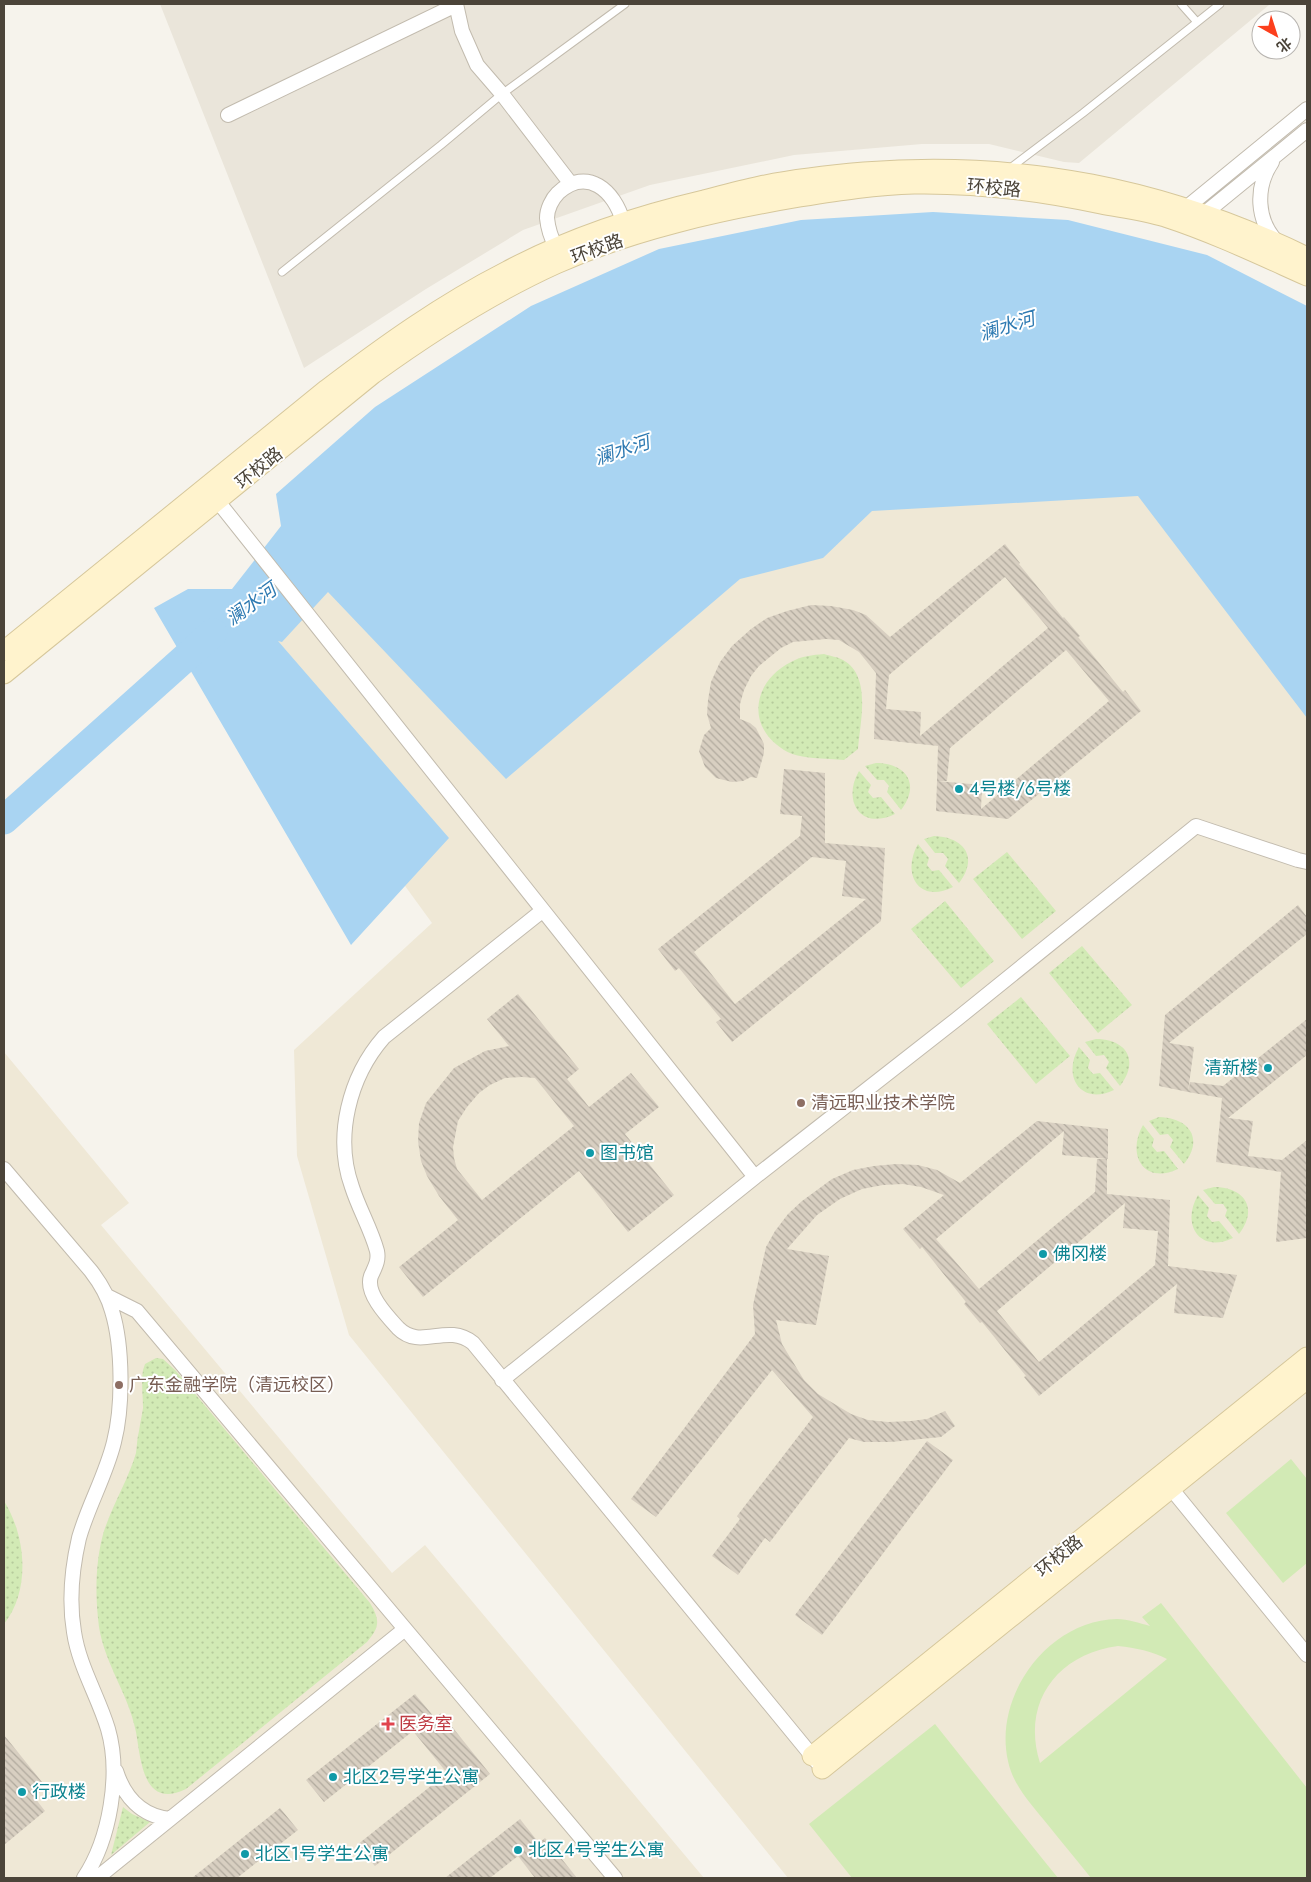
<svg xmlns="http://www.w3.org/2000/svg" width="1311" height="1882" font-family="Jost,'Noto Sans SC',sans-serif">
  <defs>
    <pattern id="grass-dots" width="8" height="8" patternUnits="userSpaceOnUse" patternTransform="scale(1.25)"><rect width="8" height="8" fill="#d2eab5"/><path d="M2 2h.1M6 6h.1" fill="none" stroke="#b6ca9c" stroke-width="1.8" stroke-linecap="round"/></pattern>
    <pattern id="building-back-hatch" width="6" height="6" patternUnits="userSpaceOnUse" patternTransform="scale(1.25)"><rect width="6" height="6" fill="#d8cfc1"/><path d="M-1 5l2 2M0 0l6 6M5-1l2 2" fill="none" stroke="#b1aa9e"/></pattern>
  </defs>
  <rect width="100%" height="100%" fill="#f6f3ec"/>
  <path fill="#eae5da" d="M160,4H1273L1269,5L1079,163L1064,162L989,144H922L794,155L650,185L523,230L426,289L304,368Z"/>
  <path fill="#efe8d6" d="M1307,468V1878H788L349,1335L297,1156L294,1050L432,923L229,644L331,527Z
    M4,1052L129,1203L101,1225L392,1573L425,1545L704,1878H4Z"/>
  <path fill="url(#grass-dots)" d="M824,654C830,656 838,657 843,660C872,676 860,722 858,749L844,760C826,758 800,760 784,750C745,726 753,681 791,662C802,656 812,655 824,654Z
    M876,763C906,763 921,784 901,810L887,792L889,786L884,780H877L865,766Z
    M859,771L871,785L868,792L873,798L881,797L895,814C860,831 842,800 859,771Z
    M934,836C964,837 979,857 959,883L945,866L948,859L943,853H935L924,839Z
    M918,844L929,858L927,865L932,871L939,870L953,887C919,904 901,874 918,844Z
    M1007,852L1056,911L1022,939L973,879Z
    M945,901L994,961L961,988L911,929Z
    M1082,946L1132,1005L1098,1033L1049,973Z
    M1021,997L1070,1056L1036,1084L987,1024Z
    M1096,1039C1126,1039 1140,1060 1120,1086L1106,1068L1109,1062L1104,1055L1096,1056L1085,1042Z
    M1079,1047L1090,1060L1088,1068L1093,1074L1100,1073L1114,1090C1080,1106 1062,1076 1079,1047Z
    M1159,1117C1190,1118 1204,1139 1184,1164L1170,1147L1173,1140L1168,1134L1160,1135L1149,1121Z
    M1143,1125L1154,1139L1152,1146L1157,1152L1164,1151L1178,1169C1144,1185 1126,1155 1143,1125Z
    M1214,1187C1244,1187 1259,1208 1239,1234L1225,1216L1227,1210L1223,1204H1215L1203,1190Z
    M1198,1195L1209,1208L1207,1216L1212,1222L1219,1221L1233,1238C1199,1254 1181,1224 1198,1195Z
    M156,1358L163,1359L176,1371L370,1603C380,1620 380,1627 367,1642L186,1789C143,1810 141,1760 136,1732C128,1691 101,1660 98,1618C95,1589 96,1558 104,1531C113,1504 128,1480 136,1453C137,1446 137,1438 139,1431C140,1423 142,1416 143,1408C143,1395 141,1383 143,1370L145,1364Z
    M4,1501C26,1536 31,1590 4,1624Z
    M123,1807L132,1814L150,1822L111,1855Z"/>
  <path fill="#d2eab5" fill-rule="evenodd" d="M1291,1459L1307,1479V1563L1283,1583L1226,1513Z
    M1161,1603L1307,1788V1878H1091C1077,1860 1062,1843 1048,1825C1033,1806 1013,1786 1008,1761C993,1695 1049,1620 1117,1619C1128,1619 1139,1623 1150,1626L1142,1617ZM1118,1646C1136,1648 1152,1651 1167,1659L1040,1763C1021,1703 1057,1654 1118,1646Z
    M935,1724L1041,1857L1058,1878H852L809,1824Z"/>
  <path fill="#a9d4f2" d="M933,212L1068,220L1207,255L1307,306V718L1138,496L872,511L823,558L740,579L506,779L328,592L282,642L278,641L449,838L351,945L154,608L188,589H232L281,526L276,494L375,407L531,306L659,249L801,220Z"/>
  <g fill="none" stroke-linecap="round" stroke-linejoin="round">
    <path stroke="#a9d4f2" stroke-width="29" d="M4,820L213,633"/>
  </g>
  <path fill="url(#building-back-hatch)" fill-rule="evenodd" d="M1005,544L1020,563L1019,564L1063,618L1064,617L1080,636L1078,637L1123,692L1125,690L1141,711L1008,819L936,811L937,781L982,785L981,809L1109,701L1066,650L950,748L947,781H937L938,746L874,739L876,673L859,652L839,640L826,639L793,642L781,648L759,666L751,676L744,690L740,704V719L750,723L756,728L764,744V753L757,778L751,777L743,781L732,782L716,778L705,767L699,751L704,735L711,728L707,714L708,700L711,682L720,662L732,646L751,629L767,618L787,611L811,605L831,606L853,610L866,615L890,637ZM1005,577L1048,628L920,736L921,712L886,709L889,675Z
    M784,769L825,773V843L885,848L881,921L732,1042L716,1022L721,1019L679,968L675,971L658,949L800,836L802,816L780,814ZM812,857L846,861L842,896L866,899L735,1004L694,952Z
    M1298,905L1307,917V934L1169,1043L1194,1047L1188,1092L1159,1086L1165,1015Z
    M518,994L579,1069L567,1079L589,1107L631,1073L659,1107L625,1134L674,1195L628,1232L579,1171L423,1297L399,1267L458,1220L439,1196L427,1176L421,1161L418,1141L419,1123L426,1103L454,1068L485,1051L509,1046L487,1019ZM522,1077L535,1078L574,1126L482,1200L457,1169L454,1158L453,1147L458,1121L467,1107L479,1093L490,1085L505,1078Z
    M1307,1019V1055L1228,1118L1253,1121L1248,1156L1282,1160L1307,1140V1238L1276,1242L1281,1172L1216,1162L1222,1098L1188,1092L1190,1082L1223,1086Z
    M1037,1121L1108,1129V1159L1062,1155L1064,1131L936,1239L979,1289L1095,1192L1097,1159H1107V1194L1170,1200L1168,1266L1237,1275L1223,1318L1174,1313L1177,1284L1039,1396L1024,1377L1026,1376L982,1322L980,1323L964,1304L966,1302L922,1247L920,1249L903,1229L944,1195L921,1187L903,1184L883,1185L862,1189L840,1199L817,1215L787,1249L829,1256L816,1325L776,1320L782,1344L804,1380L818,1394L851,1414L868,1420L888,1422L911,1421L927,1419L945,1411L955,1426L941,1437L891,1442H864L849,1438L770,1542L765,1538L738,1575L712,1556L740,1519L737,1516L813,1417L772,1370L656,1517L631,1499L755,1334L753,1305L766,1247L775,1231L788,1214L802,1201L832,1179L853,1170L874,1166L896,1164L918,1165L937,1170L960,1183ZM1125,1203L1123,1228L1158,1231L1155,1265L1039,1362L997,1311Z
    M927,1441L953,1460L822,1635L795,1615Z
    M415,1694L435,1718L441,1713L490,1774L375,1866L357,1845L447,1773L413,1731L324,1802L306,1780Z
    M4,1735L46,1787L34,1797L45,1811L4,1845Z
    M280,1808L298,1830L237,1878H192Z
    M520,1819L539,1843L545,1838L577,1878H535L518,1856L490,1878H445Z"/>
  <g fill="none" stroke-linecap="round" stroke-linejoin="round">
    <g stroke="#c2bbae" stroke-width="9">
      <path id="lane" d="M1181,4L1197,22
        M1009,169L1083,113L1220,4
        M282,272L441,145L502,94L625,4"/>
    </g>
    <g stroke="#c2bbae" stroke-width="16">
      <path id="street" d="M456,4L462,31L477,65L502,94L571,184
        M228,115L456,5
        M1272,162C1255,187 1256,221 1278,243
        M1186,208L1307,109
        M1204,214L1307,130
        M556,247C551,238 548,228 547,218C547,209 552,199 558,193C587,166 615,191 623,222
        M212,494L755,1177L502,1380
        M542,911L384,1037C349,1077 334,1137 352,1187C359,1209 371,1229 377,1251C379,1261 375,1267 371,1276C365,1293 387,1316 398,1328C421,1351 446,1322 473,1343L817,1762
        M4,1169L91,1271C101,1284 108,1296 112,1311C123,1347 123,1407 114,1442C106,1475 88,1506 79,1538C72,1568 69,1602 74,1632C79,1666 98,1696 108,1729C121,1774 110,1839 84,1878
        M755,1177L957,1019L1196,826L1298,860L1307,862
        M107,1296L137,1311L615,1878
        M1165,1481L1307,1655
        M170,1819L405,1629
        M97,1878L170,1819C141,1816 124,1796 116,1771"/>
    </g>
    <g stroke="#d6c79b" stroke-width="21">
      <path id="secondary" d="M4,651L327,389C385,345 442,304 507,271C569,238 636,216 704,200C723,195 741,190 760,186C794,179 829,175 864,172C1022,160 1165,188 1307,257
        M4,674L373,374C431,332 490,294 556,264C633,230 717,211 800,197C838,191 876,185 914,184C977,183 1040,191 1101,204C1122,208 1145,211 1165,217C1214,233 1260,255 1307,276
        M812,1756L1307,1357
        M822,1769L1307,1379"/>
    </g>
    <use href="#lane" stroke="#fff" stroke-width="7"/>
    <use href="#street" stroke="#fff" stroke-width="14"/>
    <use href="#secondary" stroke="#fff3cd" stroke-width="19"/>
  </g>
  <g fill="#0f9aa8" stroke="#fff" stroke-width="2">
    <circle cx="959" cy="789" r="5"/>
    <circle cx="1268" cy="1068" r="5"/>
    <circle cx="590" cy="1153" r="5"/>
    <circle cx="1043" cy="1254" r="5"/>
    <circle cx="333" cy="1777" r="5"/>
    <circle cx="22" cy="1792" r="5"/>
    <circle cx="518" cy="1850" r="5"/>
    <circle cx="245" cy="1854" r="5"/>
  </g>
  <g fill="#8d6e63" stroke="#fff" stroke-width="2">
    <circle cx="801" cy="1103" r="5"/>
    <circle cx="119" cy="1385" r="5"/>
  </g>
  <path fill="#e0444e" stroke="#fff" stroke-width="2" d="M385.5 1716.5h5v5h5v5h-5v5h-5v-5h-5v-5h5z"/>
  <g text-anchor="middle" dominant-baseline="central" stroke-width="4" stroke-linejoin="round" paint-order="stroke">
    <g font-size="18" fill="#4b4439" stroke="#fff">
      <text transform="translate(994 188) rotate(5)">环校路</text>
      <text transform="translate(597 249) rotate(-20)">环校路</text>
      <text transform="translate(259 468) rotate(-39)">环校路</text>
      <text transform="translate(1059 1556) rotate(-39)">环校路</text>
    </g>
    <g font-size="18" fill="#0d838f" stroke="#fff" text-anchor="start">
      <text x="969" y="789">4号楼/6号楼</text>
      <text x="1258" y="1068" text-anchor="end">清新楼</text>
      <text x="600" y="1153">图书馆</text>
      <text x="1053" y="1254">佛冈楼</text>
      <text x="343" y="1777">北区2号学生公寓</text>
      <text x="32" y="1792">行政楼</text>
      <text x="528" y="1850">北区4号学生公寓</text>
      <text x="255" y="1854">北区1号学生公寓</text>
    </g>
    <g font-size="18" fill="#785e54" stroke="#fff" text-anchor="start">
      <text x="811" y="1103">清远职业技术学院</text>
      <text x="129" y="1385">广东金融学院（清远校区）</text>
    </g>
    <g font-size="18" fill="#be3a42" stroke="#fff" text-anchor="start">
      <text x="399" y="1724">医务室</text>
    </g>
    <g font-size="19" font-style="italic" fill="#2e7ab2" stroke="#fff">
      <text transform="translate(1007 326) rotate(-17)">澜水河</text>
      <text transform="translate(622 450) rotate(-18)">澜水河</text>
      <text transform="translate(251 604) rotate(-36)">澜水河</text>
    </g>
  </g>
  <rect width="1311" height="1882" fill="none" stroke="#4b4439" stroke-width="10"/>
  <g transform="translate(1276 35) rotate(141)"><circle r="24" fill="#ffffff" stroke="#b7b4b0"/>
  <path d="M0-4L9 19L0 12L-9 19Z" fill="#fc3f1d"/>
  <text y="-8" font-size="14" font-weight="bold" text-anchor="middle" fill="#4b4439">北</text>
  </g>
</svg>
